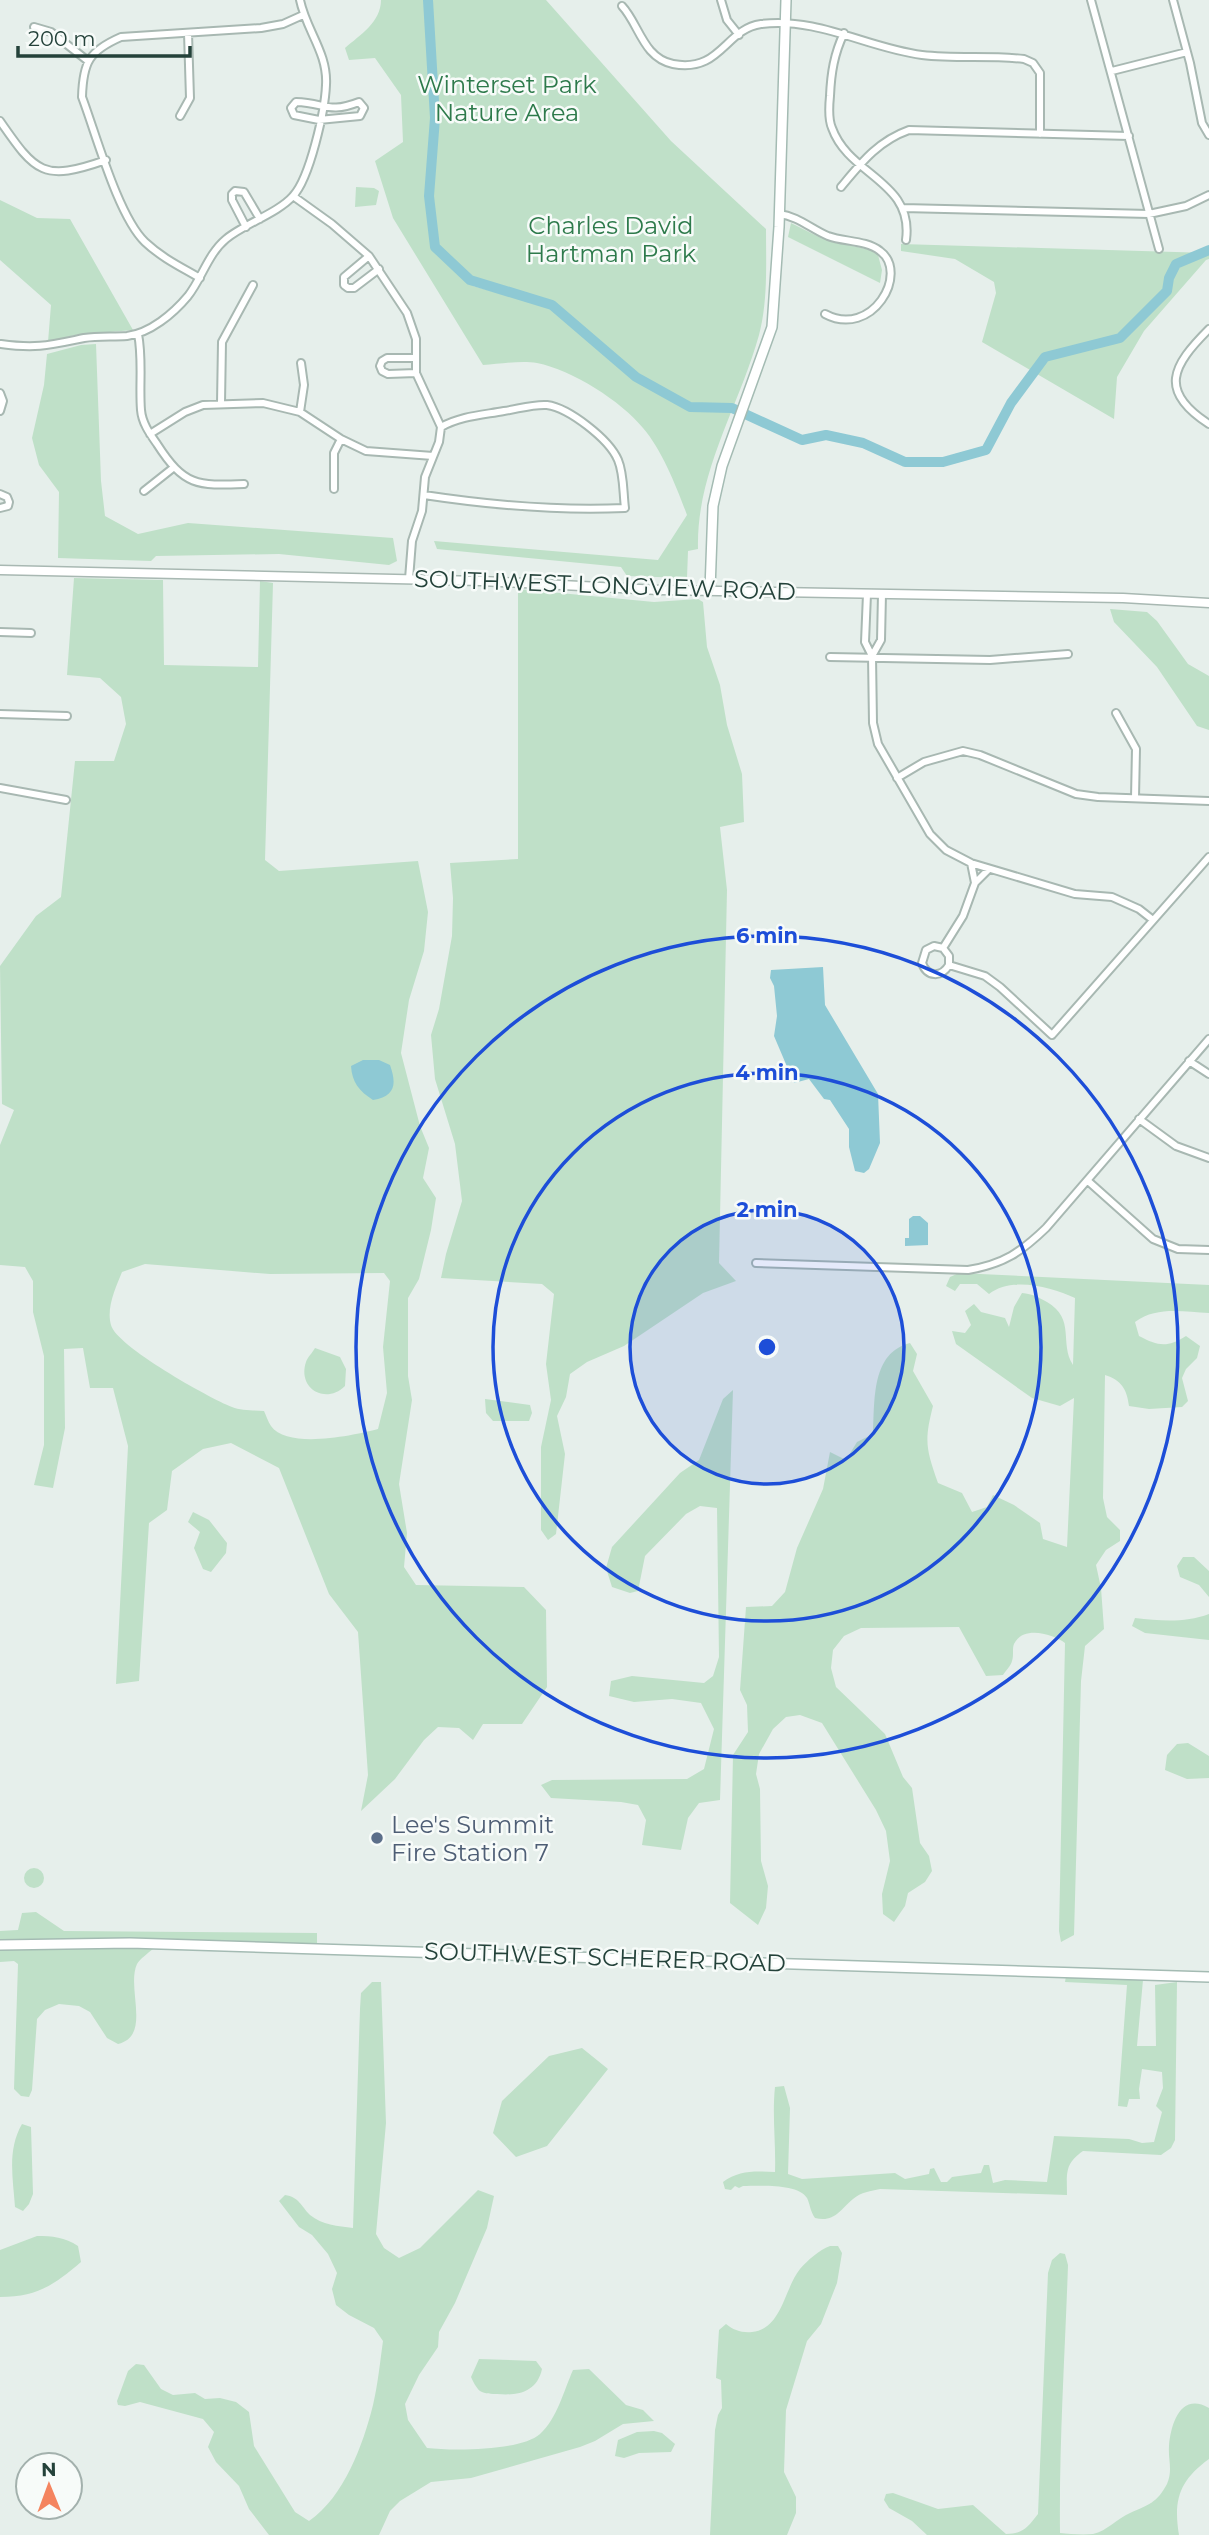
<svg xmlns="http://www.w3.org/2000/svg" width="1209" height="2535" font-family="Montserrat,sans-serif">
  <rect width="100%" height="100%" fill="#e6efeb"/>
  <path fill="#bfe0c8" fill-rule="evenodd" d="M381,0H425L433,118L427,197L432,245L435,251L473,286L548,307L596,345L585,331L552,306L470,280L435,247L429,196L436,137L428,0H546L671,141L766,229C766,264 768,301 759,335C739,407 696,472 698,549L688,551L687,578L627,576L621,567L437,549L434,541L658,560L687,515C677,488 662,450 643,428C621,401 572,370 537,363C521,360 500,364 483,365L393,218L375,161L403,142L401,95L375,58L349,60L345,48C360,35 381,22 381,0Z
    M356,187L374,188L379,191L376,205L355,207Z
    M0,200L37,218L70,219L133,330L75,335L48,342L51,305L0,260Z
    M791,223L823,239L870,250L878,255L882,270L880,283L788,237Z
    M901,244L1209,253V259L1206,260L1144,331L1117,377L1114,419L982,342L996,293L994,282L955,259L901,251Z
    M96,344L101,481L105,516L138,534L188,523L393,538L397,561L389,565L279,554L156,556L151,561L58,558L59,492L39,465L32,438L44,385L47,354L81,345Z
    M74,578L163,580L164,665L258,667L260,581L273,583L265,860L279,871L418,861L428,912L424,951L409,1000L401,1053L420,1126L429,1148L423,1178L436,1198L431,1230L419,1279L408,1298V1376L412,1400L399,1484L407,1533L404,1567L416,1585L524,1587L546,1610L547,1687L522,1724H483L473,1740L459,1728L438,1727L424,1740L395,1779L361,1811L368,1775L358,1632L329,1594L279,1468L231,1443L203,1449L172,1471L167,1510L149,1523L139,1681L116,1684L128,1446L113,1388H90L83,1348L64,1349L65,1428L53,1488L34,1485L44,1445V1356L33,1312V1281L25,1267L0,1265V1145L14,1110L2,1104L0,966L36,916L61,897L75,761H114L126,724L121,697L100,678L67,675ZM145,1264L270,1274L384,1273L390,1281L383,1347L387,1393L378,1429C355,1435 288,1450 271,1426C268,1422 266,1415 264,1411C254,1410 241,1411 232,1407C209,1398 116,1346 111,1325C106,1308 116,1287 122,1272Z
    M518,589L654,602L698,599L703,602L707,647L720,685L727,725L742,774L744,822L720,827L727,890L719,1263L736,1281L703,1293L624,1346L587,1362L570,1374L566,1397L557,1416L565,1454L556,1534L548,1540L541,1530V1447L551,1400L546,1364L554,1294L542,1284L441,1278L446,1254L462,1201L455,1144L435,1079L431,1035L439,1009L452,936L453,898L450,863L518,859Z
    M1110,609L1147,612L1157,621L1188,664L1209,676V730L1197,726L1157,667L1114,622Z
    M959,1273L1209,1285V1313C1183,1312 1157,1306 1135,1322L1139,1336C1158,1346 1167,1348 1186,1336L1200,1346L1197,1358L1186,1369L1182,1378L1188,1401L1182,1407L1149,1409L1129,1406C1127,1389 1121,1380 1105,1375L1103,1498L1107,1517L1120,1530V1541L1106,1550L1096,1565L1101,1588L1104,1629L1085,1646L1081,1681L1074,1935L1061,1942L1059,1931L1065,1643C1053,1634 1023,1625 1014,1644C1012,1648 1014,1655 1012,1661C1011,1666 1006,1670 1003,1675L986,1676L959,1627L861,1628L844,1636L833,1650L831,1668L836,1687L885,1734L903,1777L912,1788L920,1843L929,1856L932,1871L925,1882L908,1893L905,1906L894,1922L883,1914L882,1894L890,1861L886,1831L876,1810L822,1723L800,1715L786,1717L773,1729L759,1754L756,1774L760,1789L761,1861L768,1886L766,1908L758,1925L730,1903L733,1755L748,1732L747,1705L740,1690L746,1607L772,1606L785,1592L797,1548L823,1489L830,1452L846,1460L857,1442L873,1434C875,1400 871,1353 910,1343L917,1354L913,1371L933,1406C924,1441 926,1449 938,1483L962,1493L972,1512L987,1507L993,1495L1014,1505L1040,1523L1043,1539L1067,1547L1074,1398L1060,1406L1032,1398L956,1344L952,1331L965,1333L971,1325L965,1311L974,1304L981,1312L1005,1318L1009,1327L1014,1307L1022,1293C1033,1294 1038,1297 1047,1302C1076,1319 1059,1343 1073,1365L1075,1298C1051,1287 1012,1276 989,1294L977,1284H960L955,1291L946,1286L950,1277Z
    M315,1348L340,1357L346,1369L345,1386C326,1405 297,1389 306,1362C307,1358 313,1352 315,1348Z
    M733,1390L720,1800L699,1803L688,1818L681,1850L642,1845L646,1820L638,1805L621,1802L551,1798L541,1785L552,1780L687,1779L704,1769L714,1729L701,1703L672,1699L634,1702L609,1696L611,1681L632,1676L704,1683L713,1676L719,1657L717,1508L700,1506L686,1514L645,1556L638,1591L630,1593L612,1587L606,1568L612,1547L680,1473L699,1460L723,1399Z
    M485,1399L530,1405L532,1413L529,1421H493L486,1413Z
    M193,1512L209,1520L227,1543L226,1553L211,1572L203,1569L194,1548L200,1532L188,1522Z
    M1183,1557H1194L1209,1571V1597L1199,1585L1180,1577L1177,1566Z
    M1209,1614V1640L1145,1633L1132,1626L1135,1618C1161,1621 1185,1623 1209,1614Z
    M1188,1743L1209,1756V1778L1187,1779L1165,1770L1167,1755L1177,1744Z
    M24 1878a10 10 0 1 1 20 0a10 10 0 1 1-20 0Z
    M36,1912L64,1931L317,1933V1944L167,1939H0V1931L18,1930L22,1913Z
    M0,1949H153C148,1953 140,1959 137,1964C126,1988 152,2036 118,2044L107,2038L90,2012L79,2006L59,2004L45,2010L37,2019L32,2090L29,2097L21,2096L14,2089L18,1964L14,1961L0,1962Z
    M1066,1976L1143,1980L1137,2046H1156L1155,1985L1177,1982L1175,2140L1171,2148L1161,2155L1083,2151C1064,2164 1067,2174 1067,2195L880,2189C871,2191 861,2192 853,2199C840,2210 834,2223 815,2218C810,2211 810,2204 807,2198C798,2183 758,2186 743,2186L739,2188L735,2186L731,2190L725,2189L723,2182C739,2170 755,2171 775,2172C776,2143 772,2116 775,2087L784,2086L790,2108L788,2174L802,2179L895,2173L905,2179L929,2174L930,2169L934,2168L941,2182H947L952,2177L981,2173L984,2165H989L993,2183L1005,2180L1047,2182L1054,2136L1129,2139L1142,2143L1154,2142L1162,2112L1156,2106L1163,2088L1162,2072L1142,2069L1139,2089L1140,2099H1129L1127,2107L1118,2106L1127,1985L1065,1982Z
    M372,1982H381L386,2123L376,2234L384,2248L399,2258L420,2248L478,2190L494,2196L487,2228L455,2303L439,2332L438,2347L419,2375L405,2404L408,2420L427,2448C453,2451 521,2451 540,2434C557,2419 564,2390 573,2370L589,2369L626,2405L643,2410L654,2421L623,2424L595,2441L580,2447L471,2478L431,2482L400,2501L390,2511L379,2535H269L249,2509L239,2486L216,2462L208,2447L214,2432L203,2419L140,2402L125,2406L118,2405L117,2401L128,2371L136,2364L144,2365L161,2389L173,2395L195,2393L205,2399L220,2398L236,2402L249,2412L254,2446L295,2512L309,2521C344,2497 363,2445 373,2405C378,2384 380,2362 383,2341L374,2328L349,2315L336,2305L332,2289L337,2273L328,2254L312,2235L299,2227L279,2201L285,2195C299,2197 301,2206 310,2215C322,2225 338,2226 353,2228L360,2009L361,1993Z
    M582,2048L608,2069L547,2146L516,2157L493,2133L502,2101L549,2056Z
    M22,2124L31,2127L33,2194L29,2204L23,2211L15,2207C13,2178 7,2150 22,2124Z
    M37,2236C52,2236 65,2237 78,2246L81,2262C54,2285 37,2297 0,2297V2250Z
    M830,2246H838L842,2253L837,2283L821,2324L807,2341L786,2410L784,2472L796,2497V2513L787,2535H710L715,2430L718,2415L722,2408L721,2380L716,2378L719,2330L726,2324C733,2330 742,2333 752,2332C782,2329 784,2289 800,2269C808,2260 819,2250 830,2246Z
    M1060,2253L1065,2254L1068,2265C1065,2354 1059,2443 1060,2533C1069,2534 1083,2535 1093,2534C1107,2531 1118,2518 1130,2513C1148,2505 1157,2503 1167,2484C1173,2470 1168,2460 1169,2446C1171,2423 1181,2392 1209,2408V2459C1180,2480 1173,2499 1179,2535H927L912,2521L889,2508L884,2500L886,2494L893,2493L938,2509L973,2505L1006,2534C1023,2534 1028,2527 1038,2514L1048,2273L1052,2260Z
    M479,2359L536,2361L542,2369C537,2392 518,2396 497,2394C492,2394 485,2394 480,2391C476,2388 473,2381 471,2377Z
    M654,2431L662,2433L675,2444L671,2452L639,2453L624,2458L615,2456L618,2440L637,2432Z"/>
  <path fill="#8ec9d4" d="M823,967L825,1005L878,1094L880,1143L869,1169L864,1173L855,1171L849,1147V1129L830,1100L824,1099L809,1079L794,1083L774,1036L777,1016L774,986L770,978L771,970Z
    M363,1060H379L390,1065C397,1085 395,1096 373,1100C359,1091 352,1082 351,1066Z
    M913,1216H920L928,1223V1245L905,1246V1238H909V1219Z"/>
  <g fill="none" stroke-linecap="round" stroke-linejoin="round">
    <path stroke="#8ec9d4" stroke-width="10" d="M428,0L435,118L429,196L435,247L470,280L552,305L636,377L690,407L732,408L802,440L826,435L863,443L905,462H943L986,450L1011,403L1045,357L1120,338L1167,291L1169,278L1176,264L1209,250"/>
    <g stroke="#a8b8b2" stroke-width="10">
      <path id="minor" d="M721,0L727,20L739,35
        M1091,0L1159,249
        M1173,0L1190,63L1202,123L1209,135
        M622,6C639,24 643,58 673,64C721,73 725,29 761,24C819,17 867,48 922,55C956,59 990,55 1024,59L1033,63L1040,73V134
        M34,27L51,32L88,61
        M844,33C834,54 831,73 830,96C829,106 828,119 832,128C849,176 914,181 906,240
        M1112,71L1187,52
        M296,102C326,103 328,114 359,102L364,108L360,116L319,120L294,115L291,108Z
        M180,116L190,98L188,33
        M0,121C36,173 43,182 106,160
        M841,187C861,163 878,141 909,130L1129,136
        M293,196L332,224L369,256L407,313L416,339V373L441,427L439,442L425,477L422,511L412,541L409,579
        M903,208L1149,214L1186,206L1209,195
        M779,214C798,216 811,229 828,236C844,242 866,240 880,251C910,273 872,339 825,314
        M246,227L232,200V194L235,191L244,192L260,219
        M369,256L344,277V285L348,288H354L379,269
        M200,278C181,267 162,258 145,242C118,216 96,134 82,97C83,62 89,51 121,37L261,28L283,24L303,15
        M1209,329C1172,366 1158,391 1209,424
        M138,334C143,359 139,385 141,410C142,423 150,434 157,444C184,486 197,486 244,484
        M1,344C37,349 50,345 84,338C98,336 113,337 127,336C150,333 173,314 188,296C202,278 208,254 226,239C244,224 278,213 293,196C310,178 325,110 326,85C328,53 306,30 300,0
        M414,358H387L382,361L380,366L382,371L388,374L416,373
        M0,393L3,401L0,411
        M221,403L222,342L253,285
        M300,412L304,385L301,363
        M150,434L185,412L203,405L263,403L300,412L341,439L366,451L433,456
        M334,489V453L341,439
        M144,491L173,468
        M0,494L7,497L9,502L8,506L0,508
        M424,495C490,505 559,511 625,508C623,493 624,474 618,460C609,439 569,408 547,405C533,404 518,409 504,411C482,415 461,416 441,427
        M867,594L865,642L872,656L873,723L878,744L930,834L946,850L971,863L1075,894L1112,897L1139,909L1153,920
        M0,632L31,633
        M872,656L881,640L882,594
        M830,657L990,660L1068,654
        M1116,713L1136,749L1135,798
        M0,714L67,716
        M897,778L924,762L963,751L980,755L1076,794L1098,797L1209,801
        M0,788L66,800
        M971,863L975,883
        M943,948L963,916L975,883L989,869
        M943,948L934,946L926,950L922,963C927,977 941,978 949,965
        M943,948L949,956V965
        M949,965L985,976L1000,987L1052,1035L1209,857
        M1189,1061L1209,1074
        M1139,1119L1176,1146L1209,1158
        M1088,1181L1153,1239L1178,1249L1209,1250
        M756,1263L968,1270C1004,1264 1021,1252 1046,1228L1209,1039"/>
    </g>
    <g stroke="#a8b8b2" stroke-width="11">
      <path id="tertiary" d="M0,570L481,581L659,590L1123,598L1209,603"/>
    </g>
    <g stroke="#a4bbb3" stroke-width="12">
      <path id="secondary" d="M710,590L713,506L722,466L772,327L779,227L786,0
        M0,1945L130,1943L1209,1977"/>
    </g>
    <use href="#minor" stroke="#fff" stroke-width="6"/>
    <use href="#tertiary" stroke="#fff" stroke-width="8"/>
    <use href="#secondary" stroke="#fff" stroke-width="9"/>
  </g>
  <circle cx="767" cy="1347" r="137" fill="#1d4ed8" fill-opacity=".12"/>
  <g fill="none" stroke="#1d4ed8" stroke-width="3.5">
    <circle cx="767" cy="1347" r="137"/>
    <circle cx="767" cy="1347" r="274"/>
    <circle cx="767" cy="1347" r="411"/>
  </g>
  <circle fill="#5c6f8a" stroke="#f7fbf9" stroke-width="2.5" cx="377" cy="1838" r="7"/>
  <g text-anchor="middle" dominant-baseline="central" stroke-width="5" stroke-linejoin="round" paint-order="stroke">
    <g font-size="24" fill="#2d7a4b" stroke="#f7fbf9">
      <text x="507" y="84">Winterset Park<tspan x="507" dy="28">Nature Area</tspan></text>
      <text x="611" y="225">Charles David<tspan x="611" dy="28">Hartman Park</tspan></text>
    </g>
    <g font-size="24" fill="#24423a" stroke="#f7fbf9">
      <text transform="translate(605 585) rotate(2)">SOUTHWEST LONGVIEW ROAD</text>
      <text transform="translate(605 1957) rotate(2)">SOUTHWEST SCHERER ROAD</text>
    </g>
    <g font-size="24" fill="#4e5e75" stroke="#f7fbf9" text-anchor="start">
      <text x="391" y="1824">Lee's Summit<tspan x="391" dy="28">Fire Station 7</tspan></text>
    </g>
  </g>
  <circle cx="767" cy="1347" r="10" fill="#1d4ed8" stroke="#f7fbf9" stroke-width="3.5"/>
  <g font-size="21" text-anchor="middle" font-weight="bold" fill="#1d4ed8" stroke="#f7fbf9" stroke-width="5" stroke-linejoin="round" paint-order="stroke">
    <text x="767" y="943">6 min</text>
    <text x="767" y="1080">4 min</text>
    <text x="767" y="1217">2 min</text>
  </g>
  <g transform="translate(49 2486) rotate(359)"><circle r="33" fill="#f7fbf9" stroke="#a3b1ad" stroke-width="2"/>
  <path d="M0-5L12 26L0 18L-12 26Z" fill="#f4845f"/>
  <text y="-10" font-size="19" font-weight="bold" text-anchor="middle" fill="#24423a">N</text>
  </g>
  <path d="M18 46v10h172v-10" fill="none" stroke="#24423a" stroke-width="3.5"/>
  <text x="28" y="46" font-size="21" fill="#24423a" stroke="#f7fbf9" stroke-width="5" paint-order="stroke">200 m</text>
</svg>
